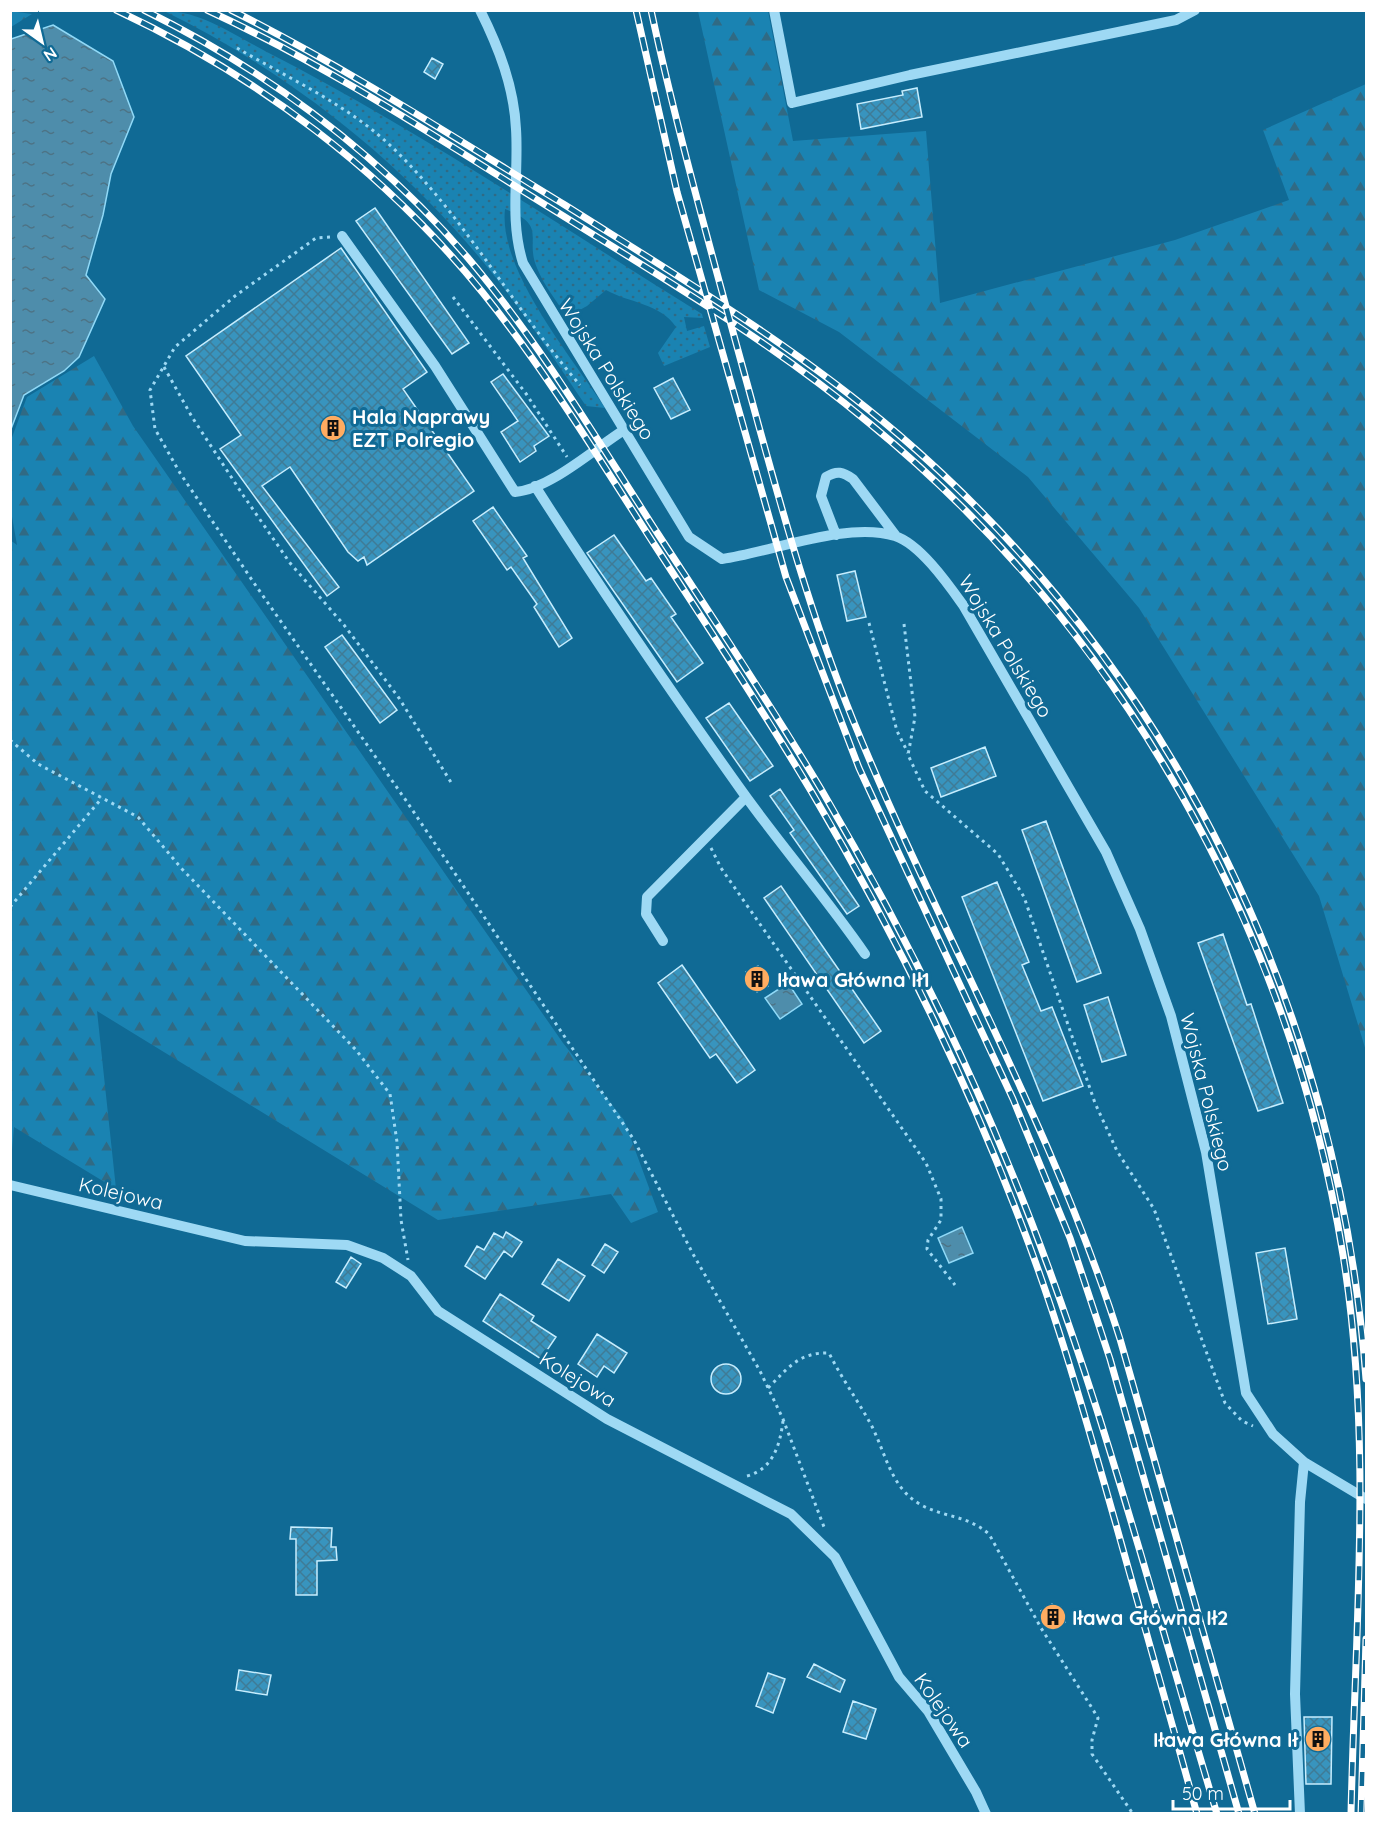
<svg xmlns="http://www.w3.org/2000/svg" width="1377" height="1824" font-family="Quicksand,sans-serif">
  <defs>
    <pattern id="grass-dots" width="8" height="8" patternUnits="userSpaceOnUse" patternTransform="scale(1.5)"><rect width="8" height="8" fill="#1a83b2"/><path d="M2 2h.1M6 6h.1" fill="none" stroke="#306a84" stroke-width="1.8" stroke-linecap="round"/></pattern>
    <pattern id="forest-firs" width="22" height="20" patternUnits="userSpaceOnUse" patternTransform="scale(1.5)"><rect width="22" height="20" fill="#1a83b2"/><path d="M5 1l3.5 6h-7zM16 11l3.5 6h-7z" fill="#306a84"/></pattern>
    <pattern id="water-ripples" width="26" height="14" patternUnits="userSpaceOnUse" patternTransform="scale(1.5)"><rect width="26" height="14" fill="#4e8dab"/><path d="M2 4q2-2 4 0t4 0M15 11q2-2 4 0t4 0" fill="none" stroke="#4d7385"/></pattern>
    <pattern id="building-cross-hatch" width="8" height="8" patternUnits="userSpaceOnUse" patternTransform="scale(1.5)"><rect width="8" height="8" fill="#3894be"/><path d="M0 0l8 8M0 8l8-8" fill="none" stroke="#3f7b96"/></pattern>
  </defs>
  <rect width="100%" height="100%" fill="#106a95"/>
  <path fill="url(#grass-dots)" d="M164,11C198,10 235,35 265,51C416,128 558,225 702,314L703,318L684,317L687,331L704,326L710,347L664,366L658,353L676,327C660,303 629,303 606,290L587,306L567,317C557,301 544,286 537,268C524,238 549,226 505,209C498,270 572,357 605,408L586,406C558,365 531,323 500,283C412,169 293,74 164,11Z"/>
  <path fill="url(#forest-firs)" d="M10,11L32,14L11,27Z
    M698,11H768L793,141L926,131L940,303L1175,240L1289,200L1263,130L1366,84V1051L1319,896L1139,608L1028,477L839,332L759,290Z
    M94,356L133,426L563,1043L624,1120L658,1212L631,1223L611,1194L438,1220L97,1011L116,1189L14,1127L11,1161L10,540L17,545L11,511V440L27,397Z"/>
  <path fill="url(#water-ripples)" stroke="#90d9f7" stroke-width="1.5" d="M53,25L113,61L134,117L111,174L103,215L86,275L105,299L79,357L64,371L24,395L11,429V39Z
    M788,983L802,1004L780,1019L765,998Z
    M962,1227L973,1253L949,1263L938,1238Z"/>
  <path fill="url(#building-cross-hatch)" stroke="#c6edfe" stroke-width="1.5" d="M432,58L443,64L435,79L424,72Z
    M917,88L922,117L861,129L857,104L903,95L902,91Z
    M375,208L469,343L452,354L356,221Z
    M341,248L427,372L403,389L474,491L367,565L364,557L358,561L348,552L290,467L262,486L339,587L327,596L220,449L241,435L186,356Z
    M503,374L549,436L534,446L536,451L520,462L501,432L518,421L491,382Z
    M673,378L690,410L671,419L654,388Z
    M493,507L527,556L523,558L572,638L559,647L534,607L537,604L511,567L507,570L473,521Z
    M614,535L646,581L651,578L676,614L671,617L703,663L677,682L587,553Z
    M855,571L866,617L847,621L837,575Z
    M342,635L397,710L380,723L325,647Z
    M729,703L773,766L750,781L706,718Z
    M985,747L996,776L941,797L931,768Z
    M780,789L859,906L847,914L790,833L794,830L770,796Z
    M1046,821L1101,973L1077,982L1022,830Z
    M997,882L1029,962L1022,965L1041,1011L1052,1007L1083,1086L1043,1101L962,897Z
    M781,886L881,1031L864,1043L764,898Z
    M1223,934L1247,1005L1251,1004L1283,1103L1258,1111L1198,943Z
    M682,965L755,1070L737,1083L716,1054L710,1058L658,983Z
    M758,966L768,986L757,992L746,972Z
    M1108,997L1126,1055L1102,1062L1084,1005Z
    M506,1232L522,1242L512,1257L504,1251L485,1279L465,1266L477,1246L484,1250L494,1233L503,1238Z
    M605,1244L618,1252L604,1273L592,1265Z
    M1285,1248L1297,1319L1268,1324L1256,1253Z
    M351,1257L361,1264L346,1288L336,1282Z
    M558,1259L585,1276L569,1301L542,1284Z
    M500,1294L534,1316L531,1321L556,1337L541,1359L483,1321Z
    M597,1334L627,1353L614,1373L604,1366L597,1377L578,1364Z
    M711 1379a15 15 0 1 1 30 0a15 15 0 1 1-30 0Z
    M291,1527L332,1528L331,1547H336L337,1560L317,1561V1595H296V1539H290Z
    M1052,1604L1065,1622L1054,1629L1041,1611Z
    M814,1664L845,1680L840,1692L807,1677Z
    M239,1670L271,1675L267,1695L236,1690Z
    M768,1673L785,1679L773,1713L756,1706Z
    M853,1701L876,1709L866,1739L843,1732Z
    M1304,1717H1332L1331,1784H1306Z"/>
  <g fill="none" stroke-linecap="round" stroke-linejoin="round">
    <path stroke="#9ed9f4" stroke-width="3" stroke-dasharray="3 4.5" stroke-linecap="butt" d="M237,48C290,79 350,106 394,149C466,219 514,309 580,385
      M330,237L316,238L235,296L175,347L150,390L155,429L180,473L254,583L407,802L634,1140L693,1254L760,1371L783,1419L824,1527
      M453,297L527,395L567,457
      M164,367L192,417L243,495L290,563L344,625L399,698L452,784
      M869,623L897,731L908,753
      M904,624L915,717L908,755L925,791L998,854L1024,897L1095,1103L1117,1151L1154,1209L1225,1403L1242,1421L1253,1426
      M10,740L38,764L138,817L182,869L356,1050L390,1094L397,1142L401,1220L408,1260
      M711,848L721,868L926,1163L941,1199V1220L928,1240L927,1249L955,1285
      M10,907L102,798
      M768,1388C788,1368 799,1352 829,1353C841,1377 856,1398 869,1421C885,1449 889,1485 918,1503C942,1518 966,1514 989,1534L1041,1628L1092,1708L1098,1718L1092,1740V1754L1133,1814
      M747,1476C773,1469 780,1445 783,1421"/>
    <path stroke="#9ed9f4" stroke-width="10" d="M480,10C499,48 514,87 516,129C519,175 509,219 523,263L689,537L722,559C772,552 847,521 895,536C920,544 948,584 963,605L1106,852L1140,929L1171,1016L1206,1152L1246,1393L1273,1434L1304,1462L1366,1499
      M774,10L792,103L910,75L1176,20L1195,10
      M342,236L435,366L515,492C550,489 594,449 624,430
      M535,486C602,591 672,693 744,794C783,848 827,899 865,954
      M836,535L821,496L826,477C837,470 843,472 853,479L896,536
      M663,941L646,914L647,897L746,797
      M10,1185L245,1241L347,1245L383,1258L411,1276L438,1311L607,1419L791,1514L835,1557L899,1677L928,1711L976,1792L986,1814
      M1300,1814L1295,1694L1300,1502L1304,1462"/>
    <g stroke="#fff" stroke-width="7">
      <path id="rail" d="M116,10C258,76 384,171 483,293C546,371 599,459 654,544C707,626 761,707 811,791C890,925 960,1065 1016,1210C1056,1312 1085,1416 1115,1521C1142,1618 1170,1716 1197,1814
        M144,10C267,71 379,154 468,258C540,343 598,441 658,534C713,618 769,702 821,789C892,910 956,1036 1009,1166C1096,1376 1151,1596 1217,1814
        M207,10C331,67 445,143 560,214C666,280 773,343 869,423C1123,631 1291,932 1343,1255C1373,1440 1355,1627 1351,1814
        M231,10C347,68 455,138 565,205C679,277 795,346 898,434C1177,673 1339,1016 1366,1379
        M636,10L677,192L786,577L859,768L1013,1099L1070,1238L1110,1359L1239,1814
        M651,10C676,126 708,240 739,354C773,477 805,602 853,720C938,929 1052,1124 1120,1339L1255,1814
        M1361,1814L1366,1639"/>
    </g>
    <use href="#rail" stroke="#106a95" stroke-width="4.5" stroke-dasharray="14" stroke-linecap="butt"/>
  </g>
  <defs>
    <g id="building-disc" transform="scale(1.35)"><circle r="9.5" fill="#ffac61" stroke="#106a95"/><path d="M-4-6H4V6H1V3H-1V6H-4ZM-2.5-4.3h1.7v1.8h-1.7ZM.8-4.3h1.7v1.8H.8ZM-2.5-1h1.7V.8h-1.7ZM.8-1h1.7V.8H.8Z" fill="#111"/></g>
  </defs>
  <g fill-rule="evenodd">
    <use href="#building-disc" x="333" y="428"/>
    <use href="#building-disc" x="757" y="979"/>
    <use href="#building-disc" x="1053" y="1617"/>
    <use href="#building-disc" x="1318" y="1739"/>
  </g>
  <g text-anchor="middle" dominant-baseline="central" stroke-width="6" stroke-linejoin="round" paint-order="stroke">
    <g font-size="20" fill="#fff" stroke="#106a95">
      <text transform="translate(607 369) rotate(58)">Wojska Polskiego</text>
      <text transform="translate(1006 646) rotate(59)">Wojska Polskiego</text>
      <text transform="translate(1207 1092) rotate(76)">Wojska Polskiego</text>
      <text transform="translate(121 1193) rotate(13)">Kolejowa</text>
      <text transform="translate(578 1379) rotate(32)">Kolejowa</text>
      <text transform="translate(944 1710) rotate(55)">Kolejowa</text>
    </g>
    <g font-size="20" font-weight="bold" fill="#fff" stroke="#106a95" text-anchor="start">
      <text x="352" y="416">Hala Naprawy<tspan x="352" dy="23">EZT Polregio</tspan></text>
      <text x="777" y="979">Iława Główna Ił1</text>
      <text x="1072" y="1617">Iława Główna Ił2</text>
      <text x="1298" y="1739" text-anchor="end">Iława Główna Ił</text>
    </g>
  </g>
  <rect width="1377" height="1824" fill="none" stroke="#ffffff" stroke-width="24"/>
  <g transform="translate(42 42) rotate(146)" stroke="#106a95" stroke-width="4.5" paint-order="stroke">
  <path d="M0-4.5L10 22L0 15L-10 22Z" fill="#ffffff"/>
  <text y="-9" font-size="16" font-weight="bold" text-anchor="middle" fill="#ffffff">N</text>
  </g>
  <path d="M1173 1800v9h117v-9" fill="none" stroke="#ffffff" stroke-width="3"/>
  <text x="1182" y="1800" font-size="18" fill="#ffffff" stroke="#106a95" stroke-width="4.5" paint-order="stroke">50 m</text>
</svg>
